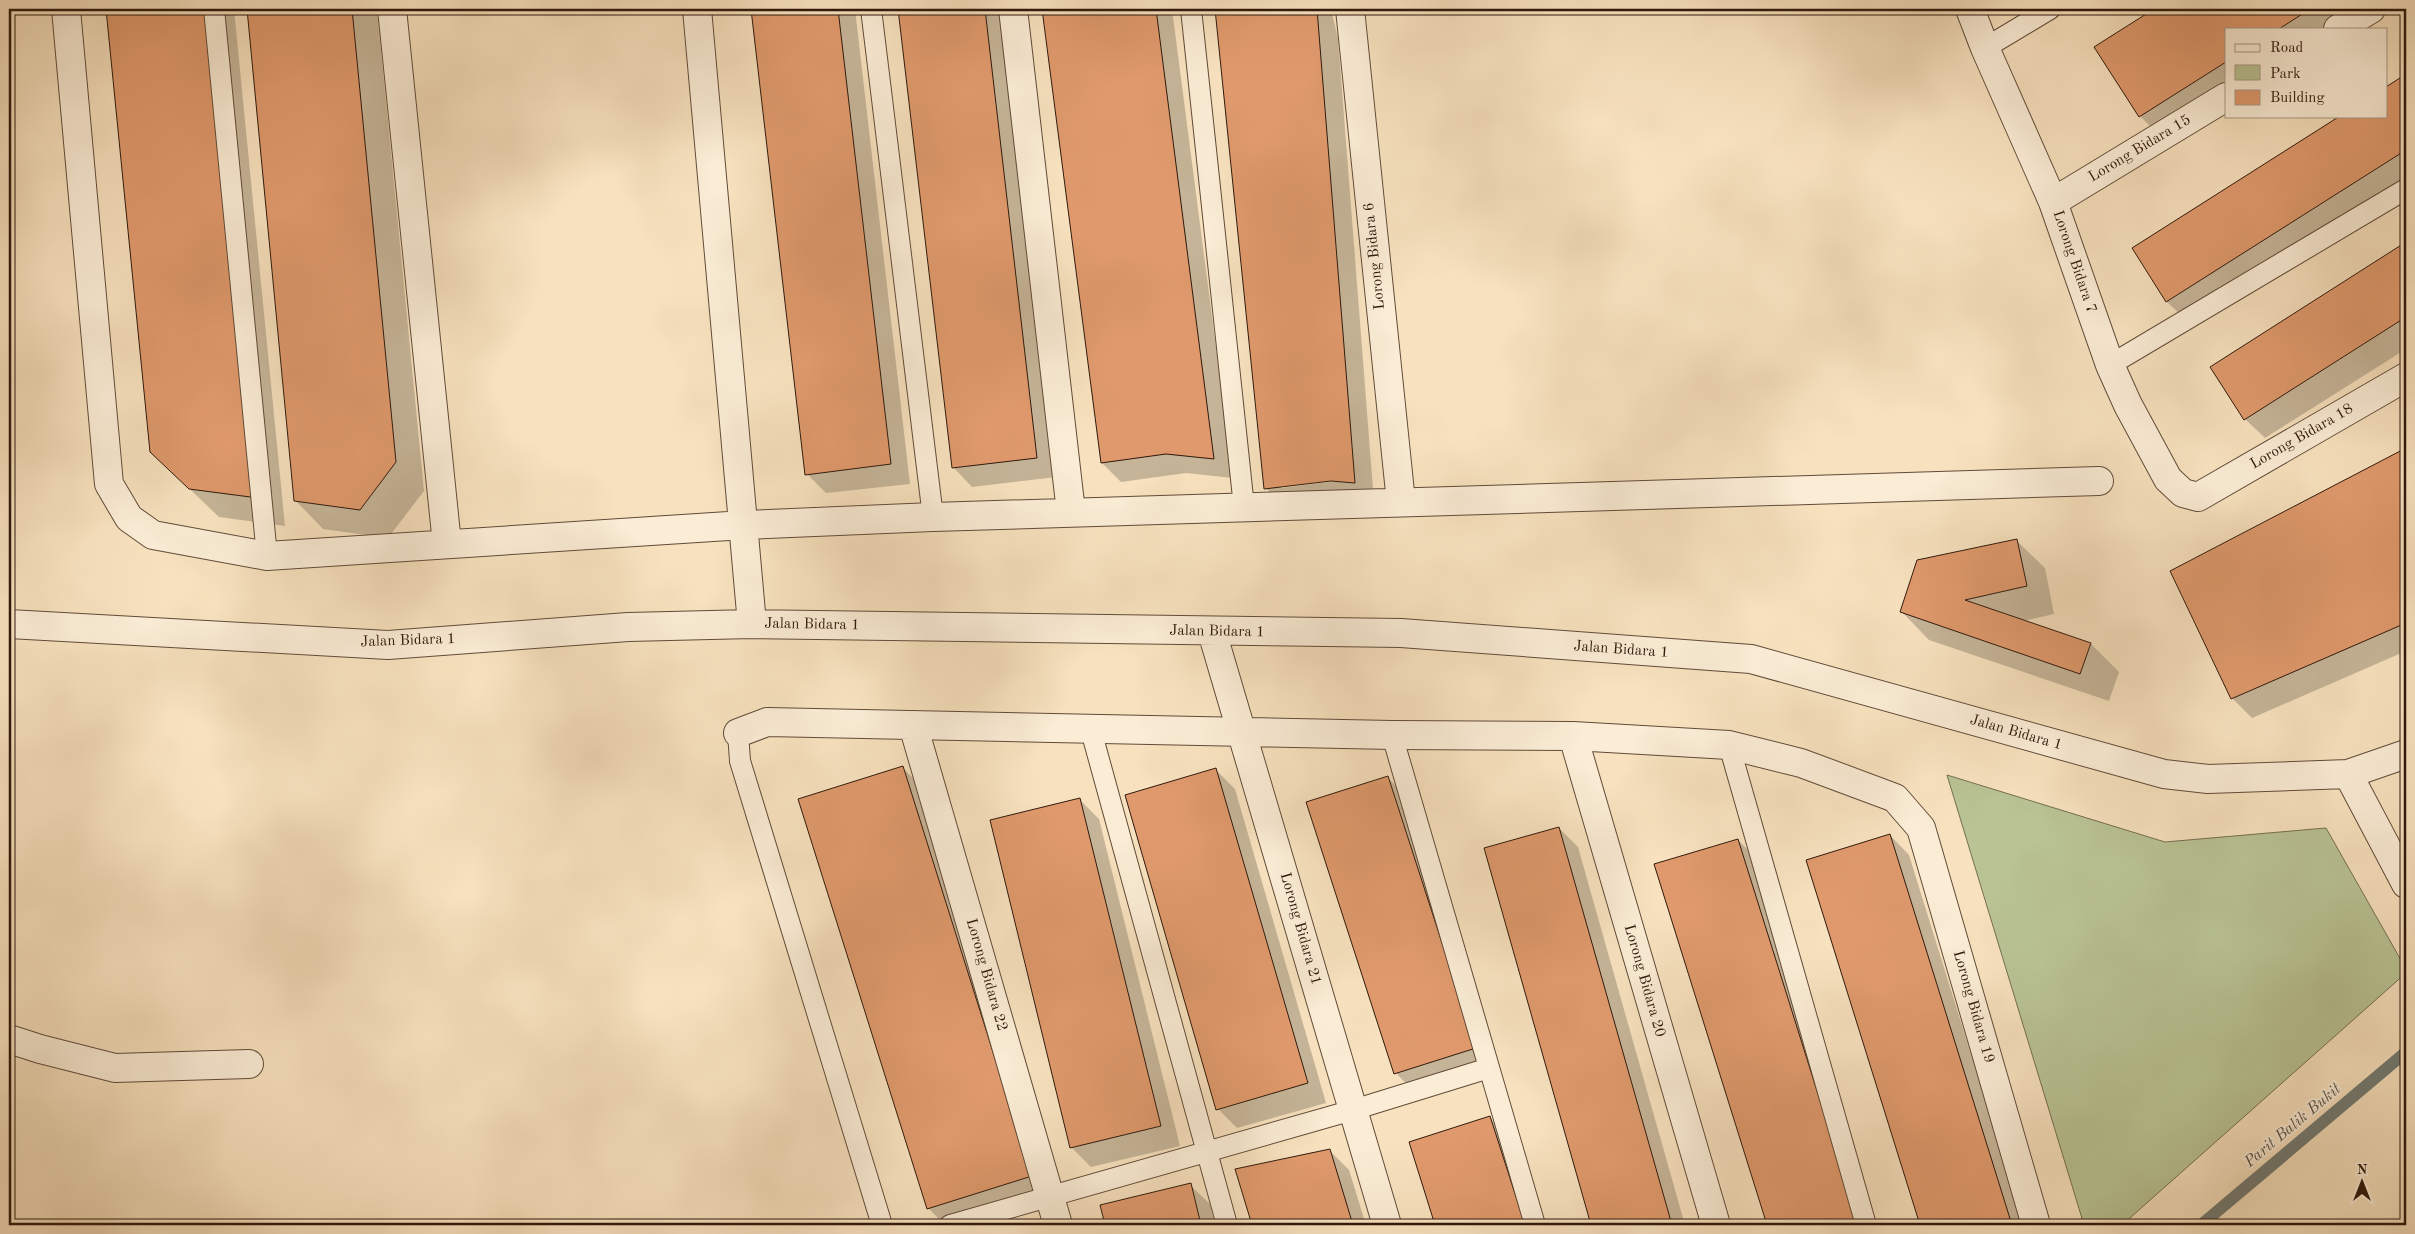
<svg xmlns="http://www.w3.org/2000/svg" width="2415" height="1234" font-family="'Old Standard TT',serif">
  <rect width="100%" height="100%" fill="#f7e1be"/>
  <filter id="stains"><feTurbulence type="fractalNoise" baseFrequency=".004" numOctaves="4"/><feColorMatrix values="0 0 0 0 .2 0 0 0 0 .09 0 0 0 0 .02 0 0 0 .5 -.17"/></filter>
  <radialGradient id="worn" r=".72"><stop offset=".6" stop-color="#630" stop-opacity="0"/><stop offset="1" stop-color="#630" stop-opacity=".3"/></radialGradient>
  <path fill="#b9c394" stroke="#746e50" d="M1947,775L2165,842L2326,828L2406,969V973L2122,1225H2084Z"/>
  <path fill="#0003" fill-rule="evenodd" d="M107,9H234L285,526L219,517L151,452Z
    M249,9H377L424,491L388,538L323,529L295,500Z
    M753,9H855L910,484L826,493L807,474Z
    M900,9H1001L1056,477L972,487L953,467Z
    M1043,9H1172L1233,478L1186,473L1121,482L1102,463Z
    M1217,9H1331L1338,39L1374,502L1285,508L1266,488ZM1337,479V481L1281,488V485Z
    M2156,9H2360L2328,29H2226V93L2160,136L2140,116L2096,47Z
    M2406,76V181L2187,321L2167,302L2134,249L2386,116V88Z
    M2406,243V349L2265,438L2245,419L2211,367Z
    M2406,450V651L2252,718L2232,698L2171,571Z
    M2016,540L2045,568L2054,614L2023,621L2091,644L2119,672L2109,701L1929,640L1901,611Z
    M903,768L922,787L1050,1196L945,1225L928,1208Z
    M1216,770L1235,789L1326,1103L1237,1128L1218,1109Z
    M1387,777L1407,797L1494,1067L1415,1093L1396,1073Z
    M1080,800L1099,819L1180,1146L1091,1167L1071,1147Z
    M1559,828L1578,847L1685,1225H1592L1485,849Z
    M1890,835L1909,855L2024,1225H1922L1808,860Z
    M1738,840L1758,860L1872,1225H1768L1656,865Z
    M1490,1118L1509,1137L1537,1225H1437L1410,1143Z
    M1330,1151L1349,1170L1366,1225H1254L1236,1170Z
    M1190,1185L1210,1204L1215,1225H1106L1101,1206Z"/>
  <g fill="none" stroke-linecap="round" stroke-linejoin="round">
    <path stroke="#727b74" stroke-width="12" d="M2201,1225L2406,1052"/>
  </g>
  <path fill="#df996c" stroke="#2f190c" d="M106,9H209L258,498L189,489L150,452Z
    M247,9H352L396,462L360,510L294,501Z
    M751,9H838L891,464L805,475Z
    M898,9H985L1037,458L952,468Z
    M1042,9H1156L1214,459L1166,454L1101,463Z
    M1215,9H1317L1355,483L1331,481L1264,489Z
    M2154,9H2310L2279,29H2226V62L2139,117L2094,47Z
    M2406,74V150L2166,302L2132,248L2340,116H2386V87Z
    M2406,242V317L2244,420L2210,367Z
    M2406,448V623L2231,699L2170,571Z
    M2017,539L2027,586L1965,600L2091,643L2080,674L1900,612L1917,560Z
    M903,766L1032,1176L927,1209L798,799Z
    M1216,768L1308,1083L1216,1110L1125,795Z
    M1388,776L1476,1048L1394,1074L1306,802Z
    M1080,798L1161,1126L1070,1148L990,820Z
    M1559,827L1672,1225H1591L1484,848Z
    M1890,834L2012,1225H1920L1806,860Z
    M1738,839L1859,1225H1767L1654,864Z
    M1490,1116L1525,1225H1435L1409,1142Z
    M1330,1149L1353,1225H1252L1235,1169Z
    M1191,1183L1201,1225H1105L1100,1205Z"/>
  <g fill="none" stroke-linecap="round" stroke-linejoin="round">
    <g stroke="#614b38" stroke-width="22">
      <path id="lane" d="M214,9L267,556
        M871,9L933,517
        M1191,9L1244,507
        M1985,48L2050,9
        M2110,365L2406,189
        M1090,727L1227,1225
        M738,733L740,761L882,1225
        M1392,735L1535,1225
        M1729,745L1866,1225
        M950,1225L1353,1110L1489,1068"/>
    </g>
    <g stroke="#614b38" stroke-width="30">
      <path id="street" d="M66,9L109,484L129,518L153,535L267,556L744,525L933,517L2099,481
        M392,9L447,544
        M697,9L752,624
        M1013,9L1071,512
        M1350,9L1401,502
        M1970,9L1985,48L2053,202L2110,365L2128,405L2168,479L2183,493L2198,497L2406,377
        M2338,29L2371,9
        M2053,202L2226,97
        M9,624L388,645L628,627L752,624L1401,633L1751,659L2164,774L2208,779L2348,774L2406,754
        M1212,632L1387,1225
        M913,725L1058,1225
        M738,733L767,722L1392,735L1573,736L1729,745L1801,763L1895,798L1921,828L2036,1225
        M1573,736L1716,1225
        M2348,774L2406,884
        M9,1039L40,1049L115,1068L249,1064"/>
    </g>
    <use href="#lane" stroke="#faecd5" stroke-width="20"/>
    <use href="#street" stroke="#faecd5" stroke-width="28"/>
  </g>
  <g text-anchor="middle" dominant-baseline="central" stroke-width="4" stroke-linejoin="round" paint-order="stroke">
    <g font-size="15" fill="#2f190c" stroke="#faecd5">
      <text transform="translate(2140 149) rotate(-31)">Lorong Bidara 15</text>
      <text transform="translate(1375 256) rotate(-96)">Lorong Bidara 6</text>
      <text transform="translate(2074 262) rotate(71)">Lorong Bidara 7</text>
      <text transform="translate(2302 437) rotate(-30)">Lorong Bidara 18</text>
      <text transform="translate(812 625) rotate(1)">Jalan Bidara 1</text>
      <text transform="translate(1217 632) rotate(1)">Jalan Bidara 1</text>
      <text transform="translate(408 641) rotate(-2)">Jalan Bidara 1</text>
      <text transform="translate(1621 650) rotate(4)">Jalan Bidara 1</text>
      <text transform="translate(2016 733) rotate(16)">Jalan Bidara 1</text>
      <text transform="translate(1300 929) rotate(74)">Lorong Bidara 21</text>
      <text transform="translate(986 975) rotate(74)">Lorong Bidara 22</text>
      <text transform="translate(1644 981) rotate(74)">Lorong Bidara 20</text>
      <text transform="translate(1973 1007) rotate(74)">Lorong Bidara 19</text>
    </g>
    <g font-size="16" font-style="italic" fill="#565249" stroke="#faecd5">
      <text transform="translate(2293 1126) rotate(-40)">Parit Balik Bukit</text>
    </g>
  </g>
  <rect width="2415" height="1234" fill="none" stroke="#f7e1be" stroke-width="30"/>
  <rect x="10" y="10" width="2395" height="1214" fill="none" stroke="#2f190c" stroke-width="2.5"/>
  <rect x="15" y="15" width="2385" height="1204" fill="none" stroke="#2f190c"/>
  <rect x="2225" y="28" width="162" height="90" fill="#faecd5" stroke="#a99885"/>
  <rect x="2235" y="44" width="25" height="8" fill="#faecd5" stroke="#a99885"/>
  <text x="2270" y="52" font-size="15" fill="#2f190c">Road</text>
  <rect x="2235" y="65" width="25" height="15" fill="#b9c394" stroke="#a99885"/>
  <text x="2270" y="78" font-size="15" fill="#2f190c">Park</text>
  <rect x="2235" y="90" width="25" height="15" fill="#df996c" stroke="#a99885"/>
  <text x="2270" y="102" font-size="15" fill="#2f190c">Building</text>
  <g transform="translate(2362 1182)" stroke="#faecd5" stroke-width="4" paint-order="stroke">
  <path d="M0-4L9 19L0 12L-9 19Z" fill="#2f190c"/>
  <text y="-8" font-size="14" font-weight="bold" text-anchor="middle" fill="#2f190c">N</text>
  </g>
  <rect width="100%" height="100%" filter="url(#stains)"/>
  <rect width="100%" height="100%" fill="url(#worn)"/>
</svg>
